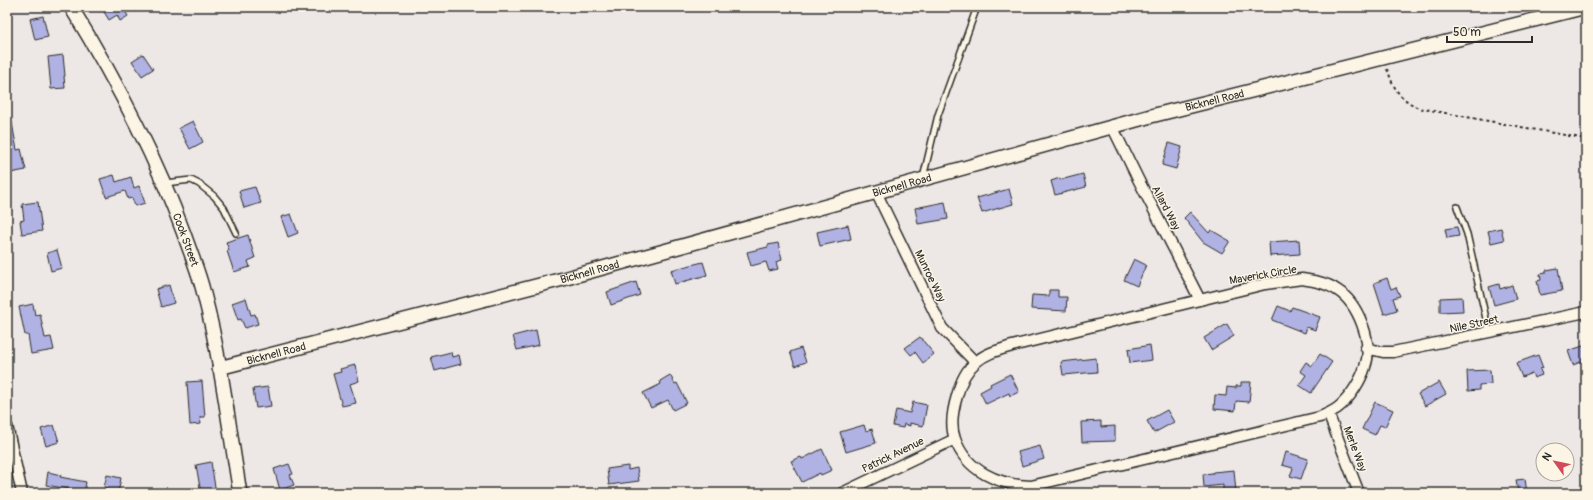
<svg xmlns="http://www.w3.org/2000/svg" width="1593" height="500" font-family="Pangolin,sans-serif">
  <rect width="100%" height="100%" fill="#ede8e5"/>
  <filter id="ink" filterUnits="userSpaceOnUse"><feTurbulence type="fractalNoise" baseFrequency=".025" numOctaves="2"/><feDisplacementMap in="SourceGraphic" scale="8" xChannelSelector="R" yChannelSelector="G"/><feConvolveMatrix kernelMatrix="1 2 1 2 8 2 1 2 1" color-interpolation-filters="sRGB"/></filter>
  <g filter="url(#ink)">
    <path fill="#b0b2e3" stroke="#2b2b2b" d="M101,7H131L125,11L128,16L120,21L117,15L109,20Z
      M43,16L48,37L35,40L30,19Z
      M143,54L153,69L142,76L132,61Z
      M63,55L65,76H64L65,88L51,89L48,57Z
      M193,121L203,142L190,149L179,128Z
      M12,123L17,150L21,149L26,170L10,173L7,157V124Z
      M1169,143L1182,147L1176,169L1162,165Z
      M1083,174L1086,187L1055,195L1051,181L1060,178V180Z
      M114,175L116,182L131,177L134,188L139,186L145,203L135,206L132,198L128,199L125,191L106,197L100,179Z
      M255,187L261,203L244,208L239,191Z
      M1009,189L1013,204L982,213L977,198Z
      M38,202L42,231L22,234L20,221L24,220L22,204Z
      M945,202L948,219L918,224L915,208Z
      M1190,212L1209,233L1211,230L1230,241L1222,253L1203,242L1184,218Z
      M291,214L298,233L288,237L281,217Z
      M848,225L851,239L820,246L817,232Z
      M1457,227L1459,236L1447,238L1445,229Z
      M1501,228L1504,240L1491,243L1488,231Z
      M248,235L255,258L248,261L250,267L234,272L227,251L229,250L226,242Z
      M1299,240L1300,254L1270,256L1269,242Z
      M778,243L782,260L776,262L778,269L769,271L766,262L751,266L747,252L768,247V245Z
      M57,250L62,268L51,271L47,253Z
      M1134,259L1146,265L1137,286L1124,280Z
      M703,262L707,275L675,284L671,270Z
      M1558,268L1562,291L1540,295L1537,281L1541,280L1540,274L1546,273V270Z
      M1387,278L1391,289L1396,287L1400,296L1393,298L1397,310L1384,314L1374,283Z
      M636,282L640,295L611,305L607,292Z
      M1499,284L1500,289L1512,285L1516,299L1494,305L1489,287Z
      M169,285L174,303L161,307L156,289Z
      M1049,290H1058V297H1067L1066,311L1031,309L1032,295L1049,296Z
      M1462,297L1463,311L1440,312V298Z
      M246,298L251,315L255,314L258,324L245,328L241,319L238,320L232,303Z
      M33,304L35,315L40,314L45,338L51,337L54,350L31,354L28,335H25L19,307Z
      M1278,306L1290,311L1292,307L1320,317L1315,330L1307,327L1305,333L1272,320Z
      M1227,324L1234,336L1211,350L1204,338Z
      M536,330L539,345L517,350L513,336Z
      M920,337L934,354L923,363L915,352L911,355L905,348Z
      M1150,345L1152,360L1130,363L1128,349Z
      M1586,345V360L1573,365L1568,351Z
      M801,348L806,362L795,366L790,352Z
      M451,352L452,357L459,355L461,364L435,371L431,357Z
      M1320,354L1332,362L1311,393L1299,385L1306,375L1300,371L1306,362L1312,366Z
      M1538,355L1543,368L1540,369L1542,375L1534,378L1532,373L1522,377L1516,363Z
      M1096,358L1097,372L1063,375L1061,362Z
      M355,365L359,381L350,384L356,403L342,406L333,374L341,372L340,369Z
      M1490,370L1491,384L1479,385V390L1468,391L1467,371Z
      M1010,374L1019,392L1010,396L1009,393L986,404L980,392L991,386L990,384Z
      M670,375L675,384L677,383L687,403L673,410L668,400L651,408L643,393L661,384L660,381Z
      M202,381L205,417H200L201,424L190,425L187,382Z
      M1241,382H1251L1249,402L1236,401L1235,411L1214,409L1215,395L1226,396L1227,387L1236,388V386H1241Z
      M1439,382L1446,394L1425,406L1418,394Z
      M268,387L271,406L256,408L253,389Z
      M913,402L927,405L923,426L910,423V426L904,424L903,428L893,426L896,410L910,413Z
      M1375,402L1393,410L1385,427L1380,425L1375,435L1362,429Z
      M1167,410L1174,422L1154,433L1147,421Z
      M1101,421V427L1115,426V441L1082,442L1081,422Z
      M54,425L59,442L46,446L41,429Z
      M864,425L866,431L872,429L876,443L846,452L840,432Z
      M1040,446L1044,459L1022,466L1018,452Z
      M822,449L832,470L821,475L820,473L802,482L791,461L801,457L802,459Z
      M1286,452L1308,459L1301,479L1290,476L1293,468L1282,465Z
      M211,462L216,493H201L196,465Z
      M289,464L293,474L290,475L294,485L280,490L274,469Z
      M628,466V470L637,468L639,481L609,485L607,469Z
      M1234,470L1236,493H1223V485L1204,487L1203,474L1213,473V472Z
      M48,472L61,475L60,477L86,482L84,493H68L69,489L46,485Z
      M107,475L121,478L118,493H106L107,488L104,487Z
      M1525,479L1527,493H1518L1516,480Z"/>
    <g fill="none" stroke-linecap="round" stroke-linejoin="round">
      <g stroke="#2b2b2b" stroke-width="8">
        <path id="service" d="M923,178L938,115L977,7
          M165,183L191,180L199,184L214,196L224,208L236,233
          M1457,207L1467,234L1489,332"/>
      </g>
      <g stroke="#2b2b2b" stroke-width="13">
        <path id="minor" d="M1112,126L1138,179L1200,300
          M876,192L942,328L975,362
          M1302,279C1315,281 1327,283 1337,290C1358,303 1374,343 1365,367C1361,380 1351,396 1341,405C1335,411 1327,414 1320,417L1031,486C999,485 966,471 955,439C950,426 953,409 957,396C960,384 966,370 976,362C986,353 999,350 1012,346L1265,284Z
          M1366,348L1383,352H1393L1586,312
          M1328,413L1359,493
          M7,426L22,493
          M842,493L955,439"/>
      </g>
      <g stroke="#2b2b2b" stroke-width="16">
        <g id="tertiary">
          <path id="s1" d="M71,7C115,79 155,154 184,234C191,254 199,273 204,294C221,359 229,427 240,493"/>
          <path id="s2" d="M219,368L563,279L1151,116L1586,7"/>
        </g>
      </g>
      <path stroke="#2b2b2b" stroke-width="2" stroke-dasharray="3 3" stroke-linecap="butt" d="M1387,69C1395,90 1397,96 1418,108L1586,139"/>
      <use href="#service" stroke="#fcf5e5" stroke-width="5"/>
      <use href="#minor" stroke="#fcf5e5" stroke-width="10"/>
      <use href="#tertiary" stroke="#fcf5e5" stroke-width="13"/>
    </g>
  </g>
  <g text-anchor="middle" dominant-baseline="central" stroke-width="3" stroke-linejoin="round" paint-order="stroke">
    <g font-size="11" fill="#2b2b2b" stroke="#fcf5e5">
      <text stroke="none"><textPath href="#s2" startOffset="1031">Bicknell Road</textPath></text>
      <text stroke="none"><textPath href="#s2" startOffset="707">Bicknell Road</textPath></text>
      <text transform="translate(1166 208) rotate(62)">Allard Way</text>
      <text stroke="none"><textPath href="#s1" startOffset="260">Cook Street</textPath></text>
      <text stroke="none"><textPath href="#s2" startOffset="383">Bicknell Road</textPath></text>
      <text transform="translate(1263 275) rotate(-10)">Maverick Circle</text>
      <text transform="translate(930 276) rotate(64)">Munroe Way</text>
      <text transform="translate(1474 324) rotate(-12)">Nile Street</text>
      <text stroke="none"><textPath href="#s2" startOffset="59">Bicknell Road</textPath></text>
      <text transform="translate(1355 449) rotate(69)">Merle Way</text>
      <text transform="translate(893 455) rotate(-26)">Patrick Avenue</text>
    </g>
  </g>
  <rect width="1593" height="500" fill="none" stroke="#fcf5e5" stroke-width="24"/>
  <rect x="12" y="12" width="1569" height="476" fill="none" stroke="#2b2b2b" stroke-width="1.5" filter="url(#ink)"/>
  <g transform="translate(1555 462) rotate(303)"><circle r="19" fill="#fcf5e5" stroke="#a8a49b"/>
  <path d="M0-3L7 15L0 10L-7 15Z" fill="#d1495b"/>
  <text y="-6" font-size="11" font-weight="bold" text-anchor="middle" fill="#2b2b2b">N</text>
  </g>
  <path d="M1447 36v6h85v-6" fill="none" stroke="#2b2b2b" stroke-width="2"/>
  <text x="1453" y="36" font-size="12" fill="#2b2b2b" stroke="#fcf5e5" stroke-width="3" paint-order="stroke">50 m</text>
</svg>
